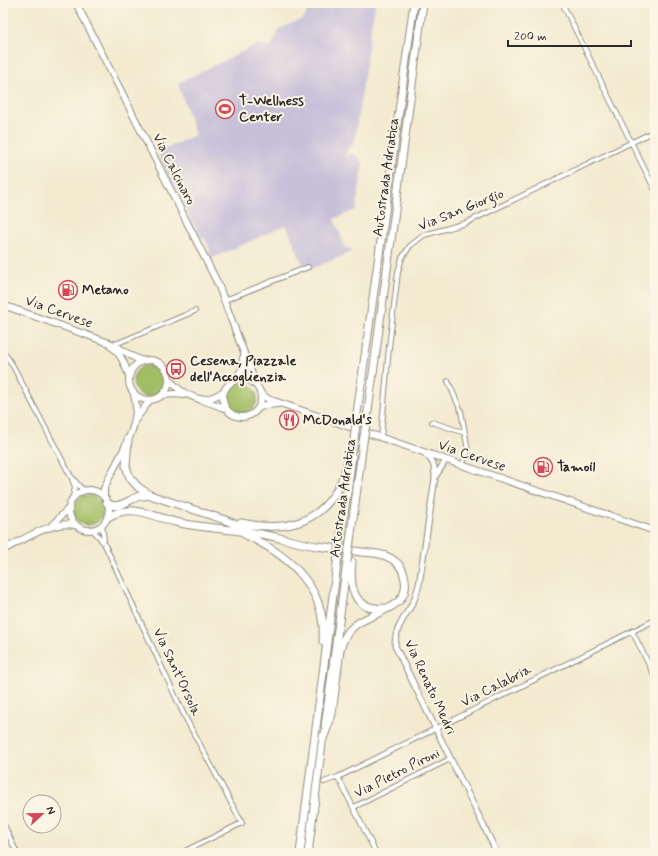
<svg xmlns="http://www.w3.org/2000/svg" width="658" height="856" font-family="Mynerve,sans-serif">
  <rect width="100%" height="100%" fill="#fcf5e5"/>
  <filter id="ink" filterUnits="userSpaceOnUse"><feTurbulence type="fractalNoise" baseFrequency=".025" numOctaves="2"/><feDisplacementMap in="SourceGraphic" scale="8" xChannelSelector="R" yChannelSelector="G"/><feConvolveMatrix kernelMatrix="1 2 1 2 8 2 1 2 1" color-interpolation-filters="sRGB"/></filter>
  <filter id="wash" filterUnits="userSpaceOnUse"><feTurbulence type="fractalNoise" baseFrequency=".012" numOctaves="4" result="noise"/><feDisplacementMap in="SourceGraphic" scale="16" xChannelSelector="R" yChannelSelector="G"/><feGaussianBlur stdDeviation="0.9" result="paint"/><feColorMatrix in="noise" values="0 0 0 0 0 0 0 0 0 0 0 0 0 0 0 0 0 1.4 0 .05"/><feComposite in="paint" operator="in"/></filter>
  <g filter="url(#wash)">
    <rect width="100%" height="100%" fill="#f3ead0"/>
    <path fill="#c7c0d9" d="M312,3H376L372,21L355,137L351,147L348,148L346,158L352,153L363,162L356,210L334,219L346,249L350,248L352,252L309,270L307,266L304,267L286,225L211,259L209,252L210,250L205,238L202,239L200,236L175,190L158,154L162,152V150L195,135L178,83L258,44L272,46L279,29L304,18Z"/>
    <path fill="#a2be65" stroke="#667448" d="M133 381a16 16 0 1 1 32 0a16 16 0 1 1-32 0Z
      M227 398a15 15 0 1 1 30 0a15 15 0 1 1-30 0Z
      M73 510a15 15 0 1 1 30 0a15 15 0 1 1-30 0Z"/>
  </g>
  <g filter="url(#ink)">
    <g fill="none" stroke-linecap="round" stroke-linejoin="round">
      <g stroke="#8f8a7e" stroke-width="6">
        <path id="minor" d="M562,3L655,190
          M225,300L308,267
          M112,344L118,343L195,311
          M3,351L13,366L70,475L80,487L84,490
          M448,381L461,411L465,433L468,451L463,463L461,465
          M432,422L465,433
          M381,438L389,347L398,272L402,258L410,246L424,235L466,223L655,131
          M72,479L75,487L73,497
          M102,525L104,540
          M93,530L104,543L185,717L242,823L181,853
          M632,631L655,677
          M338,777L376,853
          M324,782L338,777L655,620
          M354,807L450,759
          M3,823L17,853"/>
      </g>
      <g stroke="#8f8a7e" stroke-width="7">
        <path id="tertiary" d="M425,454C434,461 435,467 435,478L419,585C417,590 416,596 414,600C406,617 395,626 395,646L497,853
          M435,477L446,460"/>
      </g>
      <g stroke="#8f8a7e" stroke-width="8">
        <path id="secondary" d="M76,3L123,95L218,284L256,385
          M3,305L112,344C124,349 131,359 144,361
          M111,346C121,353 124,364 129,375
          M235,380L243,368V358"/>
      </g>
      <g stroke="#8f8a7e" stroke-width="8">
        <path id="primary" d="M129 380a20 20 0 1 1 40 0a20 20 0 1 1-40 0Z
          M169,378C182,399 206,399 226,409
          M223 398a19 19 0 1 1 38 0a19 19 0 1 1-38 0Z
          M260,393L268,399L655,531
          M162,395L175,394L184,395
          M200,399C209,400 217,396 224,391
          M258,408L266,405L278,404
          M136,419L150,400
          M69 510a20 20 0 1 1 40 0a20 20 0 1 1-40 0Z
          M104,497V489C114,464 135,438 136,409C136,404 135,399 134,394
          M51,526L69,508
          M3,550C23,540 52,520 75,525"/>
      </g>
      <g stroke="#8f8a7e" stroke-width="9">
        <path id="motorway" d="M357,413L414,3
          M367,418L423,3
          M128,439L126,466L130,478L138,487L150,495L225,520L247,529
          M107,503C118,511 129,499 140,496C143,496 147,496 150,495
          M108,517C134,502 154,518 180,523C205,528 230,529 255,533C276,536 296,543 317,546C332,548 347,550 362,552C370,553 378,553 386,556C394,559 402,566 404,575C414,611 371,610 353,627C346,633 342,642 340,650L332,714L323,739
          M241,523C284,532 321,525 341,482C346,470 348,458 353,447
          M244,534C289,555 327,587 323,641
          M341,534L352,457
          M351,534L363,442
          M352,562C349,589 354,612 387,608
          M325,726L347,562
          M300,853L337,564
          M308,853L323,736"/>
      </g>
      <use href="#minor" stroke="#fff" stroke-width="4"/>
      <use href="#tertiary" stroke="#fff" stroke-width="5"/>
      <use href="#secondary" stroke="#fff" stroke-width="6"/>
      <use href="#primary" stroke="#fff" stroke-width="6"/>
      <use href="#motorway" stroke="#fff" stroke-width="7"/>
      <g stroke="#8f8a7e" stroke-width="9" stroke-linecap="butt">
        <path id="motorway-bridge" d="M354,440L357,413
          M363,442L367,418
          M347,562L351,534
          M337,564L341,534"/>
      </g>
      <use href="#motorway-bridge" stroke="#fff" stroke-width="7"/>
    </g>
  </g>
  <defs>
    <g id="stadium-ring" transform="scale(1)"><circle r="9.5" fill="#fcf5e5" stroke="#d1495b" stroke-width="1.5"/><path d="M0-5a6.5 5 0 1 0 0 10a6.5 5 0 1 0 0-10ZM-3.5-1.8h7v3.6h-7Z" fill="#d1495b"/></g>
    <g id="fuel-ring" transform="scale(1)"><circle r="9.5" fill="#fcf5e5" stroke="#d1495b" stroke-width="1.5"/><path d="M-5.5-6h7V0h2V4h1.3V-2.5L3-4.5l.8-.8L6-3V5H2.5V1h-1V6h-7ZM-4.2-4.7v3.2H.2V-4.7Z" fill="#d1495b"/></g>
    <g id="bus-ring" transform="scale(1)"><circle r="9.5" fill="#fcf5e5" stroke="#d1495b" stroke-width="1.5"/><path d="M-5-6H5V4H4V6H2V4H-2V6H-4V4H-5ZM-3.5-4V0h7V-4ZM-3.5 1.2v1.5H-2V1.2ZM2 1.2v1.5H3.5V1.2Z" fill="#d1495b"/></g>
    <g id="restaurant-ring" transform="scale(1)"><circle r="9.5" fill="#fcf5e5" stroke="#d1495b" stroke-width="1.5"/><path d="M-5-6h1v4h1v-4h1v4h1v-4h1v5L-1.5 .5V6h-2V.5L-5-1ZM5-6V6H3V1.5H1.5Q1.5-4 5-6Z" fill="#d1495b"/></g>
  </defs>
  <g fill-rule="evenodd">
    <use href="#stadium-ring" x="225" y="109"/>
    <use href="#fuel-ring" x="68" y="290"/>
    <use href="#bus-ring" x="176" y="369"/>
    <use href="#restaurant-ring" x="289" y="420"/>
    <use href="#fuel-ring" x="543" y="467"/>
  </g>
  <g text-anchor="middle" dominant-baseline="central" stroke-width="4" stroke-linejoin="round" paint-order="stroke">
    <g font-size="14" font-weight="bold" fill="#2b2b2b" stroke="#fcf5e5" text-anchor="start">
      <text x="239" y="101">T-Wellness<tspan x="239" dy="16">Center</tspan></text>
      <text x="82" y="290">Metano</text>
      <text x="190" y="361">Cesena, Piazzale<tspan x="190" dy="16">dell'Accoglienzia</tspan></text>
      <text x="303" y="420">McDonald's</text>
      <text x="557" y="467">Tamoil</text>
    </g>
    <g font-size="14" fill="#2b2b2b" stroke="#fcf5e5">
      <text transform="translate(174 169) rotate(63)">Via Calcinaro</text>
      <text transform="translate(386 177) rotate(-82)">Autostrada Adriatica</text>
      <text transform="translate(461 210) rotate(-22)">Via San Giorgio</text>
      <text transform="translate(59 312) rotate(20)">Via Cervese</text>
      <text transform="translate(472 456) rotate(19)">Via Cervese</text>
      <text transform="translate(343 498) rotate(-82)">Autostrada Adriatica</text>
      <text transform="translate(177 672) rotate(65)">Via Sant'Orsola</text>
      <text transform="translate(496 686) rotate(-27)">Via Calabria</text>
      <text transform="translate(430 687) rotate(65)">Via Renato Medri</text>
      <text transform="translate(397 773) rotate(-27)">Via Pietro Pironi</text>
    </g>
  </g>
  <rect width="658" height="856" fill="none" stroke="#fcf5e5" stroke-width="16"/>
  <g transform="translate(42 814) rotate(68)"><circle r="19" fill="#fcf5e5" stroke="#a8a49b"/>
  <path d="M0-3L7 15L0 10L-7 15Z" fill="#d1495b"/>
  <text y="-6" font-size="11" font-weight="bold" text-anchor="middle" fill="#2b2b2b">N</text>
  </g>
  <path d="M508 40v6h123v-6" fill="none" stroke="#2b2b2b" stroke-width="2"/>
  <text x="514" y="40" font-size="12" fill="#2b2b2b" stroke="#fcf5e5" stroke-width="3" paint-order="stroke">200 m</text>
</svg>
